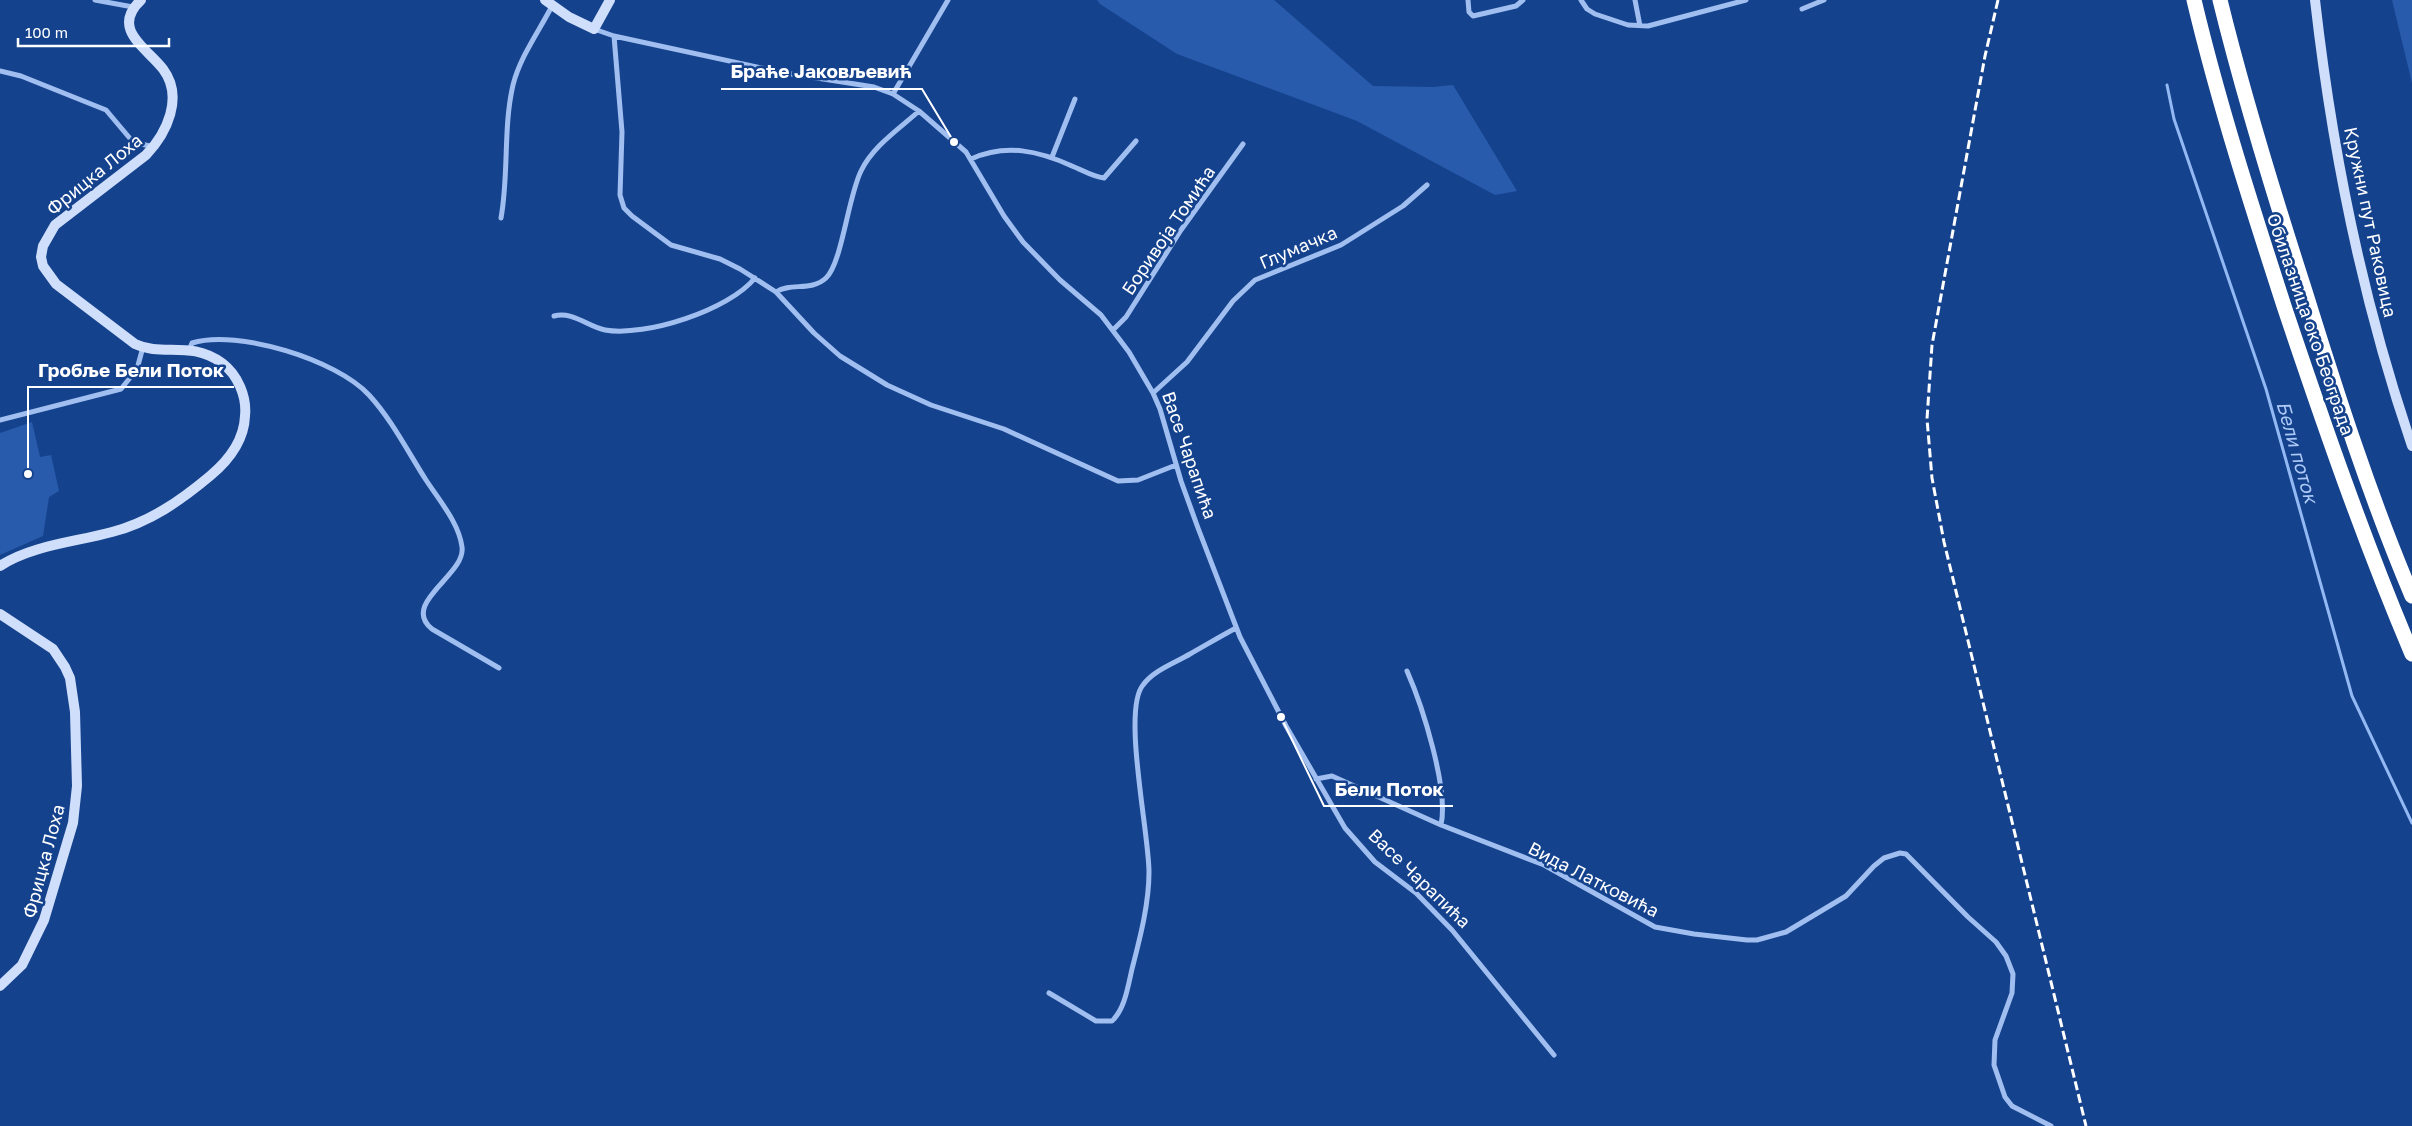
<svg xmlns="http://www.w3.org/2000/svg" width="2412" height="1126" font-family="'Golos Text',sans-serif">
  <rect width="100%" height="100%" fill="#15428d"/>
  <path fill="#285bac" d="M1097,0H1274L1373,86L1433,87L1453,85L1517,191L1495,195L1357,121L1177,54L1100,4Z
    M2392,0H2412V83Z
    M32,422L40,457L51,455L59,491L49,497L43,536L0,555V433Z"/>
  <g fill="none" stroke-linecap="round" stroke-linejoin="round">
    <path stroke="#92b9f3" stroke-width="3" d="M2167,85L2174,119L2266,389L2352,696L2412,823"/>
    <path stroke="#a0bff0" stroke-width="5" d="M95,0L133,7
      M1468,0L1469,12L1473,16L1516,6L1523,0
      M1581,0L1587,9L1595,14L1628,25L1648,26L1746,0
      M1635,0L1640,26
      M1802,9L1824,0
      M594,29L614,36L785,73L874,87L893,94L919,111L966,152L1004,216L1023,242L1060,280L1101,315L1129,352L1153,393L1160,409L1181,481L1198,528L1240,637L1286,726L1345,828L1375,862L1416,893L1452,930L1554,1055
      M614,36L622,132L620,195L624,208L632,216L671,245L720,259L740,269L776,292L814,333L840,356L887,385L931,405L1004,429L1118,481L1138,480L1176,465
      M0,71L21,76L106,110L133,142L154,147
      M893,94L948,0
      M1052,157L1075,99
      M971,159C1006,143 1039,151 1072,166C1082,170 1093,177 1104,178L1136,141
      M501,218C509,174 503,128 513,85C520,57 539,31 552,6
      M776,292C791,282 811,292 826,278C842,263 848,197 861,171C873,146 899,129 919,111
      M554,316C573,311 588,327 605,330C646,337 729,310 755,278
      M1113,330L1126,317L1181,230L1243,144
      M189,350L192,343C238,329 337,360 369,395C392,420 408,452 426,480C439,500 459,523 462,547C466,575 400,603 432,629L499,668
      M1153,393L1187,362L1233,301L1255,280L1341,245L1403,206L1427,185
      M0,420L121,389L137,369L143,347
      M1407,671C1422,705 1449,789 1441,825
      M1316,779L1332,776L1441,825L1544,865L1655,927L1694,934L1747,940H1757L1786,932L1846,896L1874,866L1884,858L1900,853L1906,854L1968,917L1996,942L2006,956L2013,974L2012,993L1995,1040L1994,1065L2005,1097L2012,1106L2051,1126
      M1049,993L1096,1021H1112C1125,1009 1128,986 1132,969C1140,938 1149,904 1149,872C1149,833 1122,710 1143,685C1154,670 1175,663 1190,654C1206,645 1221,636 1236,628"/>
    <path stroke="#cedefb" stroke-width="10" d="M545,0L569,17L594,29L610,0
      M2315,0C2332,150 2363,303 2412,446
      M0,566C32,545 76,542 112,532C150,522 180,501 210,476C228,461 244,441 245,416C247,397 238,375 222,363C190,340 163,357 135,344L56,284L43,266L41,257L43,246L55,225L146,155C167,133 184,97 163,69C147,48 110,29 141,0
      M0,614L53,649L65,667L70,678L75,712L77,786L73,823L44,920L22,965L0,986"/>
    <path stroke="#fff" stroke-width="15" d="M2194,0C2219,105 2252,207 2285,309C2324,425 2364,541 2412,654
      M2220,0C2244,98 2274,195 2305,291C2337,394 2370,497 2412,596"/>
    <path stroke="#fff" stroke-width="3" stroke-dasharray="9 4" stroke-linecap="butt" d="M1998,0L1985,56L1932,345L1927,419L1932,478L1944,542L2086,1126"/>
  </g>
  <g text-anchor="middle" dominant-baseline="central" stroke-width="5" stroke-linejoin="round" paint-order="stroke">
    <g font-size="18" fill="#fff" stroke="#15428d">
      <text transform="translate(94 174) rotate(-39)">Фрицка Лоха</text>
      <text transform="translate(2371 222) rotate(78)">Кружни пут Раковица</text>
      <text transform="translate(1168 230) rotate(-56)">Боривоја Томића</text>
      <text transform="translate(1298 247) rotate(-23)">Глумачка</text>
      <text transform="translate(2311 324) rotate(71)">Обилазница око Београда</text>
      <text transform="translate(1190 455) rotate(71)">Васе Чарапића</text>
      <text transform="translate(43 861) rotate(-75)">Фрицка Лоха</text>
      <text transform="translate(1420 878) rotate(44)">Васе Чарапића</text>
      <text transform="translate(1594 879) rotate(27)">Вида Латковића</text>
    </g>
    <g font-size="19" font-style="italic" fill="#acc9f7" stroke="#15428d">
      <text transform="translate(2298 452) rotate(74)">Бели поток</text>
    </g>
  </g>
  <path fill="none" stroke="#fff" stroke-width="2" d="M954 142L922 89H721M28 474L28 387H234M1281 717L1324 806H1453"/>
  <g fill="#fff" stroke="#15428d" stroke-width="2">
    <circle cx="954" cy="142" r="5"/>
    <circle cx="28" cy="474" r="5"/>
    <circle cx="1281" cy="717" r="5"/>
  </g>
  <g font-size="19" text-anchor="middle" font-weight="bold" fill="#fff" stroke="#15428d" stroke-width="5" stroke-linejoin="round" paint-order="stroke">
    <text x="821" y="78">Браће Јаковљевић</text>
    <text x="131" y="377">Гробље Бели Поток</text>
    <text x="1389" y="796">Бели Поток</text>
  </g>
  <path d="M18 38v8h151v-8" fill="none" stroke="#ffffff" stroke-width="2.5"/>
  <text x="25" y="38" font-size="15" fill="#ffffff" stroke="#15428d" stroke-width="4" paint-order="stroke">100 m</text>
</svg>
